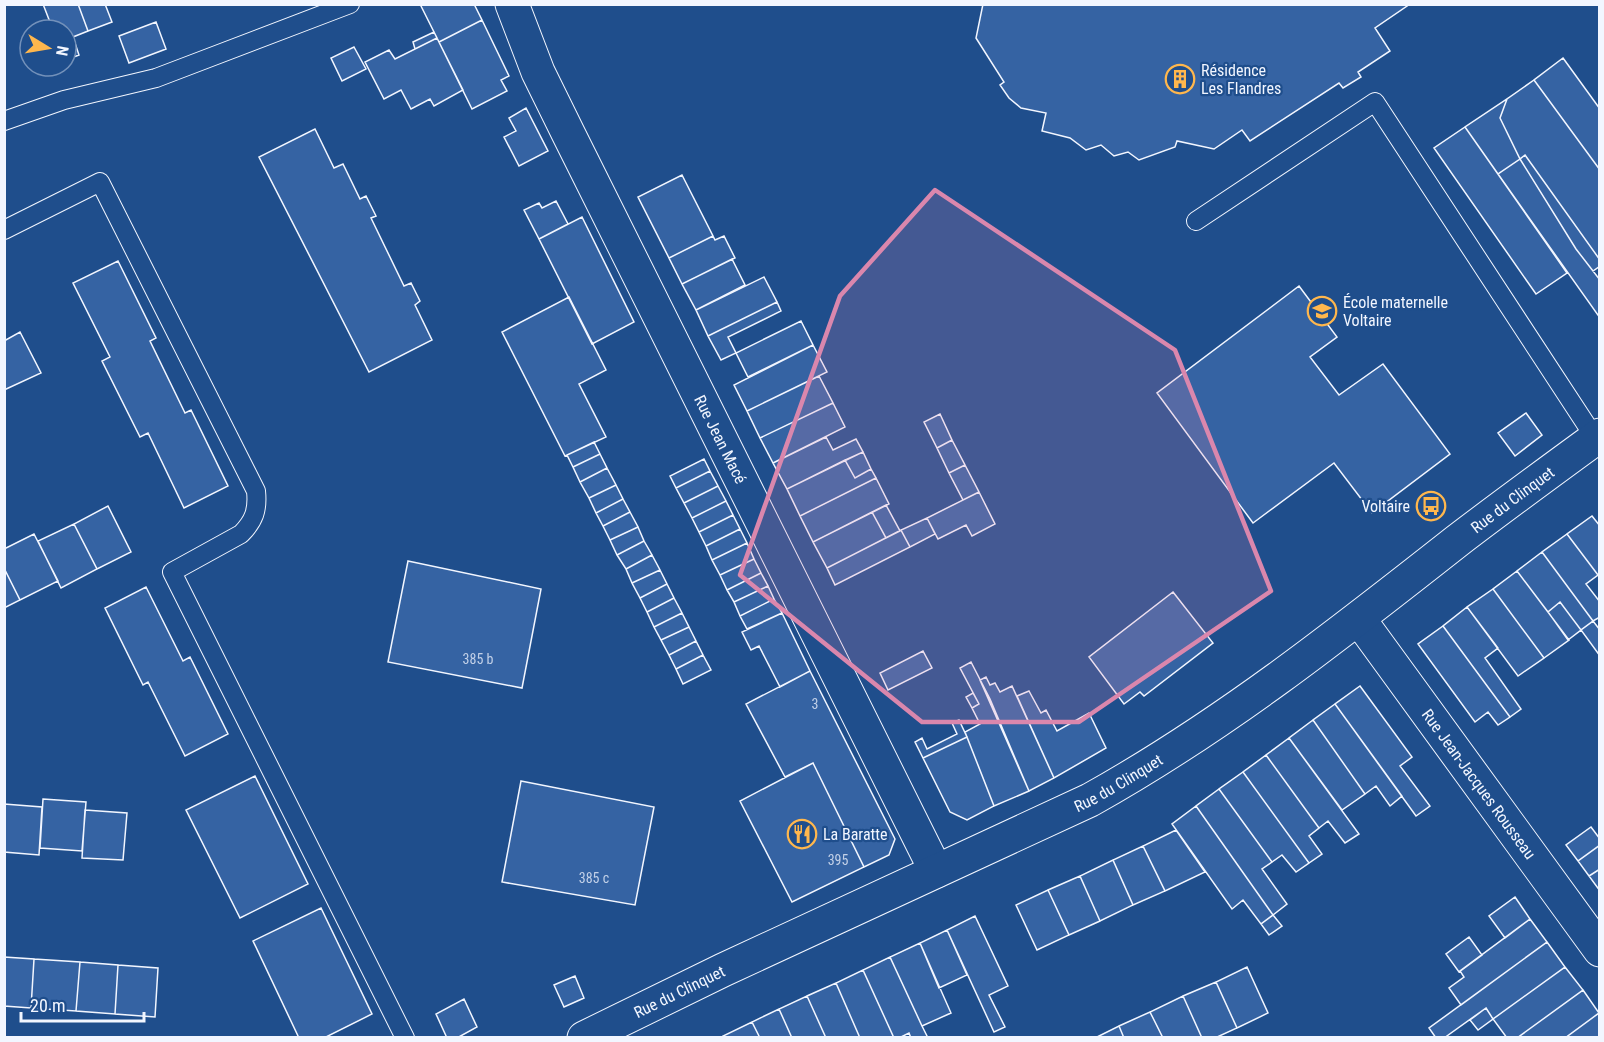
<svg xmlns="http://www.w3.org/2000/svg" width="1604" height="1042" font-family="'Roboto Condensed',sans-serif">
  <rect width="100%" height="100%" fill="#1f4e8c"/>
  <path fill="#3563a3" stroke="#f2f6ff" stroke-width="1.5" d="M43,4H78L88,31L73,37L79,55L66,60V30H53Z
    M78,4H105L112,22L88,31Z
    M420,4H474L482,20L439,42Z
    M983,4H1410L1375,28L1390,51L1358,72L1361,77L1343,88L1339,83L1250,141L1242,130L1214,149L1177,141L1175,147L1139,160L1128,152L1114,156L1101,145L1086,150L1070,138L1042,131L1046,113L1021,108L1009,98L1000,85L1004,82L976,38Z
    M482,20L509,76L501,80L507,91L472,109L439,42Z
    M156,22L166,49L129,63L119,36Z
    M434,32L437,38L415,49L413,42Z
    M437,38L463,90L434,106L430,99L411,109L401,90L384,99L365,62L389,50L395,59Z
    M354,47L366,69L342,81L331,58Z
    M1563,58L1600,109V170L1534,80Z
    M1534,80L1600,170V260L1525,155L1520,159L1500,118L1507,99Z
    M1507,99L1500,118L1520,159L1498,174L1465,127Z
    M526,108L548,151L519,166L504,137L516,131L509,118Z
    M1465,127L1567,273L1536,294L1434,148Z
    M315,129L334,168L343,164L360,199L366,196L376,216L371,218L404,286L411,283L420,301L415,305L432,340L369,372L259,157Z
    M1525,155L1600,260V266L1593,271L1576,249L1520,159Z
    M1520,159L1576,249L1600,280V318L1498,174Z
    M682,175L713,236L669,258L638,197Z
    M556,201L568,224L539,239L524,210L539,203L542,208Z
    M582,217L634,322L592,344L539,239Z
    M713,236L715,240L724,236L735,258L682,284L669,258Z
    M732,259L745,285L696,310L682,284Z
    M118,261L156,338L150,341L185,413L191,410L228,486L184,508L148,433L140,437L102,361L110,357L73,283Z
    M764,277L777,302L708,336L696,310Z
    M1299,286L1337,337L1310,357L1339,395L1383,364L1450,454L1372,513L1334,463L1253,523L1157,393Z
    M569,297L606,370L579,384L606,437L565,456L502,332Z
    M777,302L781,311L728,337L736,353L721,360L708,336Z
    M801,321L813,345L748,377L736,353Z
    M20,332L41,373L4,390V341Z
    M813,345L827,372L747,411L734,385Z
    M819,376L833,403L760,438L747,411Z
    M833,403L845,427L773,463L760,438Z
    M1526,413L1542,435L1515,456L1498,433Z
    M940,414L952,440L937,448L924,422Z
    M826,437L833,450L856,439L863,452L787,489L773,463Z
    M952,440L965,465L949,473L937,448Z
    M594,442L600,454L573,467L567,455Z
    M863,452L871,469L855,478L845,460Z
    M600,454L607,468L580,482L573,467Z
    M704,459L710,471L676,488L670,476Z
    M845,460L855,478L871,469L876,478L800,516L787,489Z
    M965,465L979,492L963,500L949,473Z
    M607,468L616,485L589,498L580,482Z
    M710,471L718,486L684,503L676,488Z
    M876,478L889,504L813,542L800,516Z
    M616,485L623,499L596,513L589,498Z
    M718,486L726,501L692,518L684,503Z
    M979,492L995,524L972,536L966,525L938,539L927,518Z
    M623,499L630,512L603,526L596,513Z
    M726,501L733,515L699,532L692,518Z
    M886,505L900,531L886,538L872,512Z
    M108,506L131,552L97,569L74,524Z
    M630,512L638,527L610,540L603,526Z
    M872,512L886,538L827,568L813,542Z
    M733,515L740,529L706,546L699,532Z
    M1592,516L1600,526V574L1598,575L1567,534Z
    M927,518L935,534L910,547L901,530Z
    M74,524L97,569L61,588L38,541Z
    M638,527L644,541L617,555L610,540Z
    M740,529L747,543L712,560L706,546Z
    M901,530L910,547L835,585L827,568Z
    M34,534L58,581L20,600L4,568V549Z
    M1567,534L1598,575L1586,584L1600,602V617L1593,621L1542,552Z
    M644,541L652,555L626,569L617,555Z
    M747,543L754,559L720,575L712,560Z
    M1542,552L1593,621L1581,630L1560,602L1548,612L1517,571Z
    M652,555L660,570L632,583L626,569Z
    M754,559L761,573L727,590L720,575Z
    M408,561L541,589L522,688L388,662Z
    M4,568L20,600L4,608Z
    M660,570L667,584L640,598L632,583Z
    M1517,571L1569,640L1544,658L1493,589Z
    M761,573L768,586L734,602L727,590Z
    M667,584L674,598L647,612L640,598Z
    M768,586L774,599L740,616L734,602Z
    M146,587L183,661L190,657L228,734L185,756L148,682L143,685L105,608Z
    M1493,589L1544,658L1518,676L1467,607Z
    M1173,592L1213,643L1144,696L1140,692L1124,704L1089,657Z
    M674,598L682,613L654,627L647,612Z
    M774,599L782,613L747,629L740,616Z
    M1560,602L1581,630L1568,640L1548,612Z
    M1467,607L1498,648L1485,658L1521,709L1510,717L1443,626Z
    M682,613L689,627L661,640L654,627Z
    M782,613L810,671L780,687L759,646L751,650L742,632Z
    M1593,621L1600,630V656L1581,630Z
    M1443,626L1510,717L1498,725L1488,712L1475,722L1418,644Z
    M689,627L696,641L669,655L661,640Z
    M696,641L703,655L676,669L669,655Z
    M923,651L932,668L888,690L880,673Z
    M703,655L711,670L683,684L676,669Z
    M971,662L990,699L1029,791L994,806L965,732L980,724L972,708L979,704L960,668Z
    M810,671L895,839L889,855L864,867L813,763L785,777L746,704Z
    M986,677L990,685L995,683L1000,692L1012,686L1054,778L1029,791L980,680Z
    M1360,686L1412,757L1400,766L1430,806L1416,816L1335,704Z
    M1029,691L1041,713L1046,710L1057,731L1089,713L1106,748L1054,778L1017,696Z
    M973,693L979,704L972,708L966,697Z
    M1335,704L1402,796L1390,806L1376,786L1365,794L1313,720Z
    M959,720L967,737L923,758L915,742L922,738L927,749L957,734L952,723Z
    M1313,720L1365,794L1342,810L1289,738Z
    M967,737L994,806L967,820L950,812L923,758Z
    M1289,738L1359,834L1345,843L1328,821L1319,828L1266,755Z
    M1266,755L1319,828L1309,836L1322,854L1309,863L1243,772Z
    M813,763L864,867L792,902L740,801Z
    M1243,772L1309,863L1296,872L1282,855L1272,862L1219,789Z
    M255,776L308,884L240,918L186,810Z
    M521,781L654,807L635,905L502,882Z
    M1219,789L1272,862L1262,869L1287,904L1273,915L1196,806Z
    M43,799L86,802L82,851L40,848Z
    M4,804L42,807L39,855L4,852Z
    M1196,806L1273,915L1261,924L1243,900L1232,909L1172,824Z
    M85,810L127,813L123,860L82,858Z
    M1591,827L1600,839V845L1578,861L1566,845Z
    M1176,830L1205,872L1165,891L1143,846Z
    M1600,845V869L1589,876L1578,861Z
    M1143,846L1165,891L1133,905L1113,860Z
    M1113,860L1133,905L1100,921L1080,876Z
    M1600,869V891L1589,876Z
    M1080,876L1100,921L1069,935L1048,890Z
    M1048,890L1069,935L1037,950L1016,905Z
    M1515,897L1530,919L1505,938L1489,916Z
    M321,908L372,1014L324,1038H299L253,941Z
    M1273,915L1282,926L1269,935L1261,924Z
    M975,916L1008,986L989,995L1005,1027L994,1032L947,930Z
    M1530,919L1547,942L1461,1005L1449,988L1464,977L1460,971Z
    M947,930L967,975L939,988L920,943Z
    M1469,937L1482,955L1459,972L1446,954Z
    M1547,942L1565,967L1493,1019L1486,1008L1444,1038H1436L1429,1028Z
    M920,943L951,1013L922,1026L890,957Z
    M4,957L34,959L31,1008L4,1006Z
    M890,957L922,1026L928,1038H911L909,1033L899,1038H894L863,970Z
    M34,959L80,962L76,1011L31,1008Z
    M80,962L118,965L115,1014L76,1011Z
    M118,965L158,968L155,1017L115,1014Z
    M1247,967L1268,1013L1237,1028L1216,982Z
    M1565,967L1583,990L1517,1038H1507L1493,1019Z
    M863,970L894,1038H860L836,983Z
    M575,976L584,998L564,1007L554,985Z
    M1216,982L1237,1028L1215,1038H1202L1183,996Z
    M836,983L860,1038H826L807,996Z
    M1583,990L1599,1013L1565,1038H1517Z
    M807,996L826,1038H792L779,1009Z
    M1183,996L1202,1038H1163L1150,1012Z
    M464,999L477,1027L457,1038H447L436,1014Z
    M1486,1008L1493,1019L1478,1030L1470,1020Z
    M779,1009L792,1038H760L752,1022Z
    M1150,1012L1163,1038H1124L1119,1026Z
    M1599,1013L1600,1038H1565Z
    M752,1022L760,1038H724L723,1036Z
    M1119,1026L1124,1038H1095Z"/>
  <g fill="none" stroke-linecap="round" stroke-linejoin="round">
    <g stroke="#f2f6ff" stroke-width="20">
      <path id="service" d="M4,121L64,100L156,78L350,4
        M1196,221L1375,102L1595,438
        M4,230L100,182L256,491C258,510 254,521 241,534L172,572L405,1038"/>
    </g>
    <g stroke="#f2f6ff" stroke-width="35">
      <g id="minor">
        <path id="s1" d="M512,4L538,72L568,133L936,871"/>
        <path id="s2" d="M1359,619L1600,950"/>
        <path id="s3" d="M584,1038L723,970L1090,800C1221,727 1339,634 1457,541C1504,505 1552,470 1600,435"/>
      </g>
    </g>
    <use href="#service" stroke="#1f4e8c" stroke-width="18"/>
    <use href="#minor" stroke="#1f4e8c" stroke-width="33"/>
  </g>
  <path fill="#da87ad" fill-opacity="0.2" stroke="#da87ad" stroke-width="4.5" stroke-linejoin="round" d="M935,190L1175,350L1271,591L1079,722H922L740,575L840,296Z"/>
  <defs>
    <g id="building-ring" transform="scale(1.5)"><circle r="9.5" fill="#1f4e8c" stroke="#ffb74d" stroke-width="1.5"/><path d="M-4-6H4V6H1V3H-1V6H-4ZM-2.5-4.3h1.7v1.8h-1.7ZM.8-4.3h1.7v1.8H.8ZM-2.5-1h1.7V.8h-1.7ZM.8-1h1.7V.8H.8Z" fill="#ffb74d"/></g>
    <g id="school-ring" transform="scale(1.5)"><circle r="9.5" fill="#1f4e8c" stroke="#ffb74d" stroke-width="1.5"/><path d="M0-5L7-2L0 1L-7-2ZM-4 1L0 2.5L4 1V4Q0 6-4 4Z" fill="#ffb74d"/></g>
    <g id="bus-ring" transform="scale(1.5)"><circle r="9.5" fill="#1f4e8c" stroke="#ffb74d" stroke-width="1.5"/><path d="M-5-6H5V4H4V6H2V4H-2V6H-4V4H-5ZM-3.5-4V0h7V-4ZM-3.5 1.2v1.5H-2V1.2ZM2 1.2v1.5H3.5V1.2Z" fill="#ffb74d"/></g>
    <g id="restaurant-ring" transform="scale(1.5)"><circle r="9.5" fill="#1f4e8c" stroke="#ffb74d" stroke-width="1.5"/><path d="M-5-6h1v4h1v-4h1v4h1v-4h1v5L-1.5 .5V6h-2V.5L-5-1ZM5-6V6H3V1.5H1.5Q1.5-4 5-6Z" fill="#ffb74d"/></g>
  </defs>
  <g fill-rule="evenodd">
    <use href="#building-ring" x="1180" y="79"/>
    <use href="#school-ring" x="1322" y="311"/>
    <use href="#bus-ring" x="1431" y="506"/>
    <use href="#restaurant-ring" x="802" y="834"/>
  </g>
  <g text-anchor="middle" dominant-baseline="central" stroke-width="4.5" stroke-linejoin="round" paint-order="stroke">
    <g font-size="14" fill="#c3d1e8">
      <text x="478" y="659">385 b</text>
      <text x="815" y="704">3</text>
      <text x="838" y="860">395</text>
      <text x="594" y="878">385 c</text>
    </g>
    <g font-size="16" fill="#f2f6ff" stroke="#1f4e8c" text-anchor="start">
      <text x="1201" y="70">Résidence<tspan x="1201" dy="18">Les Flandres</tspan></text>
      <text x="1343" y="302">École maternelle<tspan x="1343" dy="18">Voltaire</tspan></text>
      <text x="1410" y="506" text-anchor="end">Voltaire</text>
      <text x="823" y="834">La Baratte</text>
    </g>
    <g font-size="16" fill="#f2f6ff" stroke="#1f4e8c">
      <text stroke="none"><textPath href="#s1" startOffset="483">Rue Jean Macé</textPath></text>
      <text stroke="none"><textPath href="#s3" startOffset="1078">Rue du Clinquet</textPath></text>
      <text stroke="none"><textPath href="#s3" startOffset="592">Rue du Clinquet</textPath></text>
      <text stroke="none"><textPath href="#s2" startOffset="204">Rue Jean-Jacques Rousseau</textPath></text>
      <text stroke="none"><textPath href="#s3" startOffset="106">Rue du Clinquet</textPath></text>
    </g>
  </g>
  <rect width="1604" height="1042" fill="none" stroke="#f2f6ff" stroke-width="12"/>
  <g transform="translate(48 48) rotate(101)"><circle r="28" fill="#1f4e8c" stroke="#7391ba" stroke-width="1.5"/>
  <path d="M0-4.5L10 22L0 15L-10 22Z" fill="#ffb74d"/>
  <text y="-9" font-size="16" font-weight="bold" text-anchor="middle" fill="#f2f6ff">N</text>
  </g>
  <path d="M21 1012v9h123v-9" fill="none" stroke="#f2f6ff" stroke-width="3"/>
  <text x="30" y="1012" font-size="18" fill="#f2f6ff" stroke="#1f4e8c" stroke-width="4.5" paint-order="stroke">20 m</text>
</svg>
